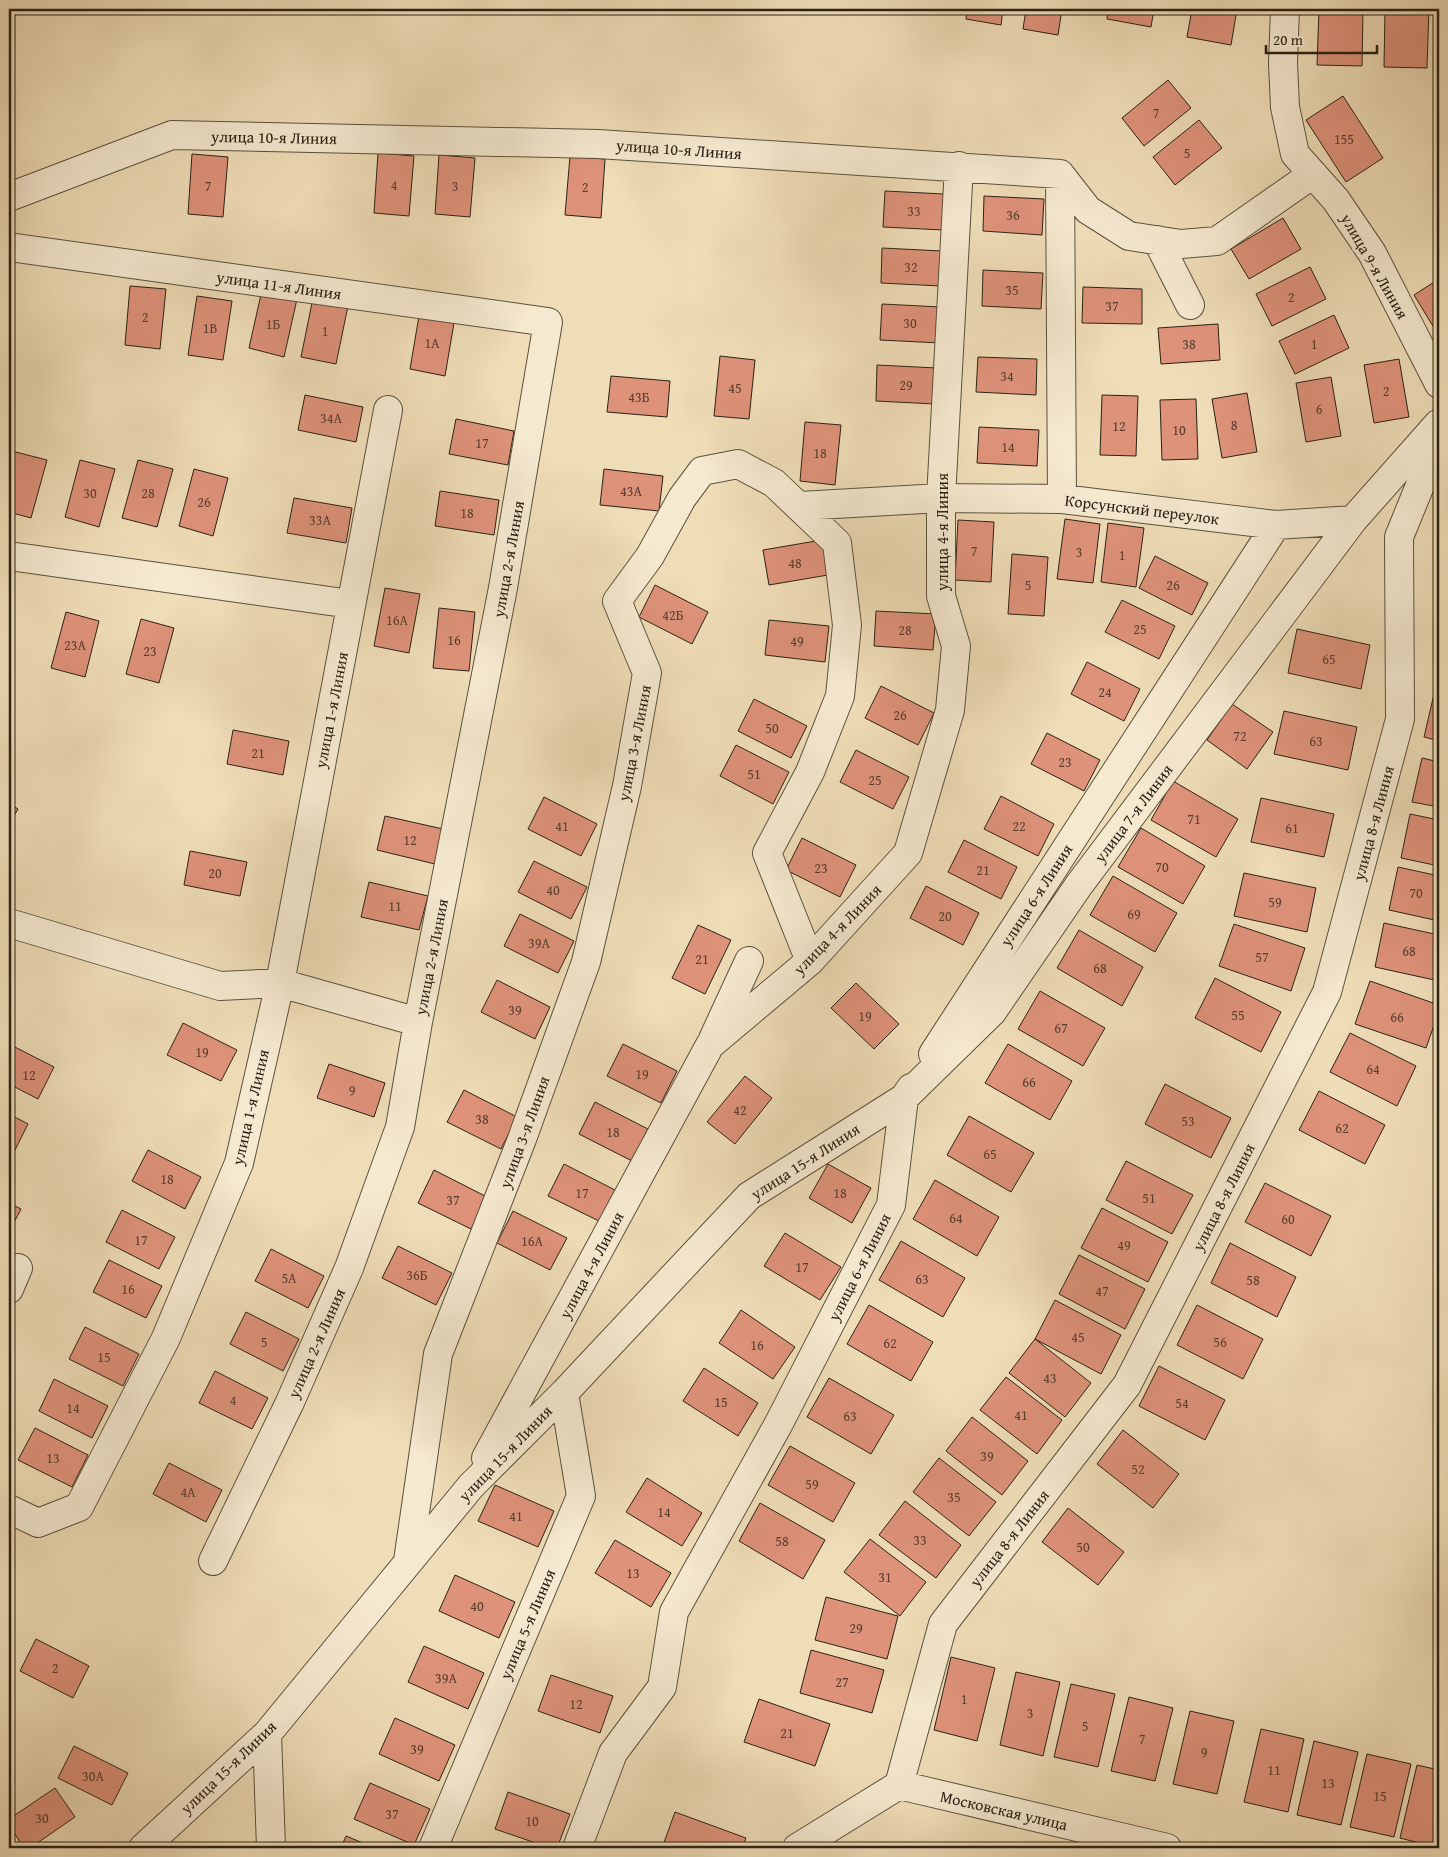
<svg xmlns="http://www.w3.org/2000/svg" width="1448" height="1857" font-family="'Gentium Book Plus',serif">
  <rect width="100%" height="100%" fill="#efddb7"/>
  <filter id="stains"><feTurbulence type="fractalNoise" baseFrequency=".004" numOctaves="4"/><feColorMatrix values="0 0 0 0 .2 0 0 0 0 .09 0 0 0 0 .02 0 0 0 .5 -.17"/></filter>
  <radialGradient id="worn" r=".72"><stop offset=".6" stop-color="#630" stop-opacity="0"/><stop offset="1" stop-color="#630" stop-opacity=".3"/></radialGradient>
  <path fill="#de927a" stroke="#2b2215" d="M920,9H943V12Z
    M967,9H1003L1001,25L966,19Z
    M1026,9H1062L1058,35L1023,29Z
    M1108,9H1154L1151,27L1107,19Z
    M1192,9H1237L1231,45L1187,37Z
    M1319,9H1363L1362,66L1317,65Z
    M1385,9H1429L1427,68L1384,67Z
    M1168,80L1191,108L1144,146L1122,118Z
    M1343,96L1383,158L1346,182L1306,120Z
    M1199,120L1222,148L1175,185L1153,157Z
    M378,153L414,156L409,216L374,213Z
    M192,154L228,157L223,217L188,214Z
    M439,155L475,158L470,217L435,214Z
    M570,156L605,159L601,218L565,215Z
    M885,191L944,194L943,230L883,227Z
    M984,196L1044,199L1042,235L983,231Z
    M1283,218L1301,249L1249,279L1231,249Z
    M882,248L942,251L940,286L881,283Z
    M1310,267L1326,299L1272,326L1256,294Z
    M983,270L1043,273L1041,309L982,306Z
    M1439,279V336L1414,295Z
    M130,286L166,289L160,349L125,345Z
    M1083,287L1142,289V324L1082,323Z
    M262,290L297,299L284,357L249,348Z
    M197,296L232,301L223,360L188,355Z
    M313,298L348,306L336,364L301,357Z
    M882,304L941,307L940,343L880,340Z
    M420,310L455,317L445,376L410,369Z
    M1334,315L1349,348L1295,374L1279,341Z
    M1218,324L1220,360L1161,364L1158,328Z
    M720,356L755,360L749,419L714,416Z
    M978,357L1037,359L1036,395L976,392Z
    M1399,359L1409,417L1374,423L1364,365Z
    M877,365L937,368L935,404L876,401Z
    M611,376L670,381L667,417L607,412Z
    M1331,377L1341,436L1306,442L1296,383Z
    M1247,393L1257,452L1222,458L1212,399Z
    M305,395L363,407L356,442L298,430Z
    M1102,395L1138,396L1136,456L1100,455Z
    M1196,399L1198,459L1162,460L1160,400Z
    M456,419L514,431L508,465L449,454Z
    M805,422L841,425L835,485L800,481Z
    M979,427L1039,430L1037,466L977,463Z
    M12,451L47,460L31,518L9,512V464Z
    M80,460L115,469L99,527L65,517Z
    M138,460L173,469L157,527L122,518Z
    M194,469L228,478L213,536L179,526Z
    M604,469L663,476L659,511L600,505Z
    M440,491L499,500L494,535L435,526Z
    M294,498L352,508L346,543L287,533Z
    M1065,519L1100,524L1093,583L1057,579Z
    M958,520L994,522L991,582L955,580Z
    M1108,523L1144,528L1136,587L1101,582Z
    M822,540L828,575L769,585L763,550Z
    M1012,554L1048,557L1044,616L1008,614Z
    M1155,556L1208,583L1192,615L1139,588Z
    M655,585L708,612L692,644L639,617Z
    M385,588L420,594L409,653L374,646Z
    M1122,600L1175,626L1159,659L1105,632Z
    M439,608L475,612L469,671L433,668Z
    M876,611L936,614L933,650L874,646Z
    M66,612L99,621L85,677L51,668Z
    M141,619L174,628L159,683L126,674Z
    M769,620L829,626L825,662L765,655Z
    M1297,629L1370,645L1361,689L1288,673Z
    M1087,662L1140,689L1124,721L1071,694Z
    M881,686L934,713L918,745L865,718Z
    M1434,694L1439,695V741L1424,737Z
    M754,699L807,726L791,758L738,731Z
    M1232,704L1273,732L1247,769L1207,740Z
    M1284,711L1357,727L1348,770L1274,754Z
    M233,730L289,741L283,775L227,764Z
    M1047,733L1100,760L1084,791L1031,764Z
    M736,745L789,772L773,804L720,776Z
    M856,750L909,777L893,809L840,782Z
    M1422,758L1439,762V807L1412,802Z
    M1173,781L1238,819L1216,857L1151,820Z
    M1001,796L1054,824L1038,856L984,829Z
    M544,797L597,824L581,856L528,829Z
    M1261,798L1334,814L1324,857L1251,842Z
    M9,803L18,809L9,824Z
    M1410,814L1439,820V866L1401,858Z
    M385,816L443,829L435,864L377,850Z
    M1141,828L1205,866L1183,904L1118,867Z
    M802,838L856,865L840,897L786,870Z
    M964,840L1017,867L1001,899L948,872Z
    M190,851L247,862L240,896L184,885Z
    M534,861L587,887L571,919L518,892Z
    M1398,867L1439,876V921L1389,910Z
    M1244,873L1316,888L1307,932L1234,916Z
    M1113,876L1177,913L1155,952L1090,915Z
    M369,882L428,896L419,930L361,917Z
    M926,886L979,913L963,945L910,918Z
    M520,914L574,941L558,973L504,946Z
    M1384,923L1439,935V981L1375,967Z
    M1234,924L1305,948L1291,991L1219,966Z
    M698,925L731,940L705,994L672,978Z
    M1079,930L1143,967L1122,1006L1057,968Z
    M1215,978L1281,1012L1261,1052L1195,1018Z
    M497,980L550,1007L535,1039L481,1012Z
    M1370,981L1439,1005V1011L1426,1048L1355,1024Z
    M856,983L899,1024L874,1049L831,1008Z
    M1040,991L1105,1028L1083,1066L1018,1029Z
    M183,1023L237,1050L221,1081L167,1055Z
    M1350,1033L1416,1066L1397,1106L1330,1072Z
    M9,1044L54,1067L38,1099L9,1084Z
    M623,1044L677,1071L661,1103L607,1076Z
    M1008,1044L1072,1081L1050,1120L985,1083Z
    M329,1064L385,1083L374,1117L317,1098Z
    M745,1076L772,1098L735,1144L707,1122Z
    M1165,1084L1231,1118L1211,1158L1145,1124Z
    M464,1090L517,1117L501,1149L447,1122Z
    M1319,1091L1385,1125L1365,1164L1299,1130Z
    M595,1102L648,1129L632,1161L579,1134Z
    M9,1114L28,1124L12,1156L9,1155Z
    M969,1116L1034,1153L1011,1192L947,1155Z
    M148,1150L201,1177L185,1209L132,1181Z
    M1126,1161L1193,1195L1172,1234L1106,1200Z
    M564,1164L617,1191L601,1222L548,1196Z
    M828,1164L871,1188L852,1223L809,1198Z
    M434,1170L487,1197L471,1229L418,1203Z
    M935,1180L999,1217L977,1256L913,1219Z
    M1265,1183L1331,1216L1311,1256L1245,1222Z
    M9,1203L21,1209L9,1232Z
    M1102,1208L1168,1242L1148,1282L1081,1248Z
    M122,1210L175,1237L159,1269L106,1242Z
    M513,1211L567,1238L550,1270L497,1243Z
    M785,1233L841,1267L820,1300L764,1266Z
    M901,1241L965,1278L943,1317L879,1280Z
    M1230,1243L1296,1277L1277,1317L1211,1283Z
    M398,1246L452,1273L436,1305L382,1278Z
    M271,1249L324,1276L308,1308L255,1281Z
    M1079,1255L1145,1289L1125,1329L1059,1294Z
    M109,1260L162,1286L146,1318L93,1292Z
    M1055,1300L1121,1335L1101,1374L1035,1339Z
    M869,1305L933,1342L911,1381L847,1344Z
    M1197,1305L1263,1339L1243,1379L1177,1345Z
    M741,1310L795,1347L773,1379L719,1343Z
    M246,1312L299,1339L283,1371L230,1344Z
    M85,1327L139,1354L123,1386L69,1359Z
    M1035,1339L1091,1383L1065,1417L1009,1373Z
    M1159,1366L1225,1400L1205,1440L1139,1406Z
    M704,1368L758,1403L738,1436L683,1401Z
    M215,1371L268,1398L252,1429L199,1403Z
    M1006,1377L1062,1420L1037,1454L980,1410Z
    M829,1378L894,1415L871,1454L807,1417Z
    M54,1379L108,1406L92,1438L39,1411Z
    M972,1417L1028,1461L1002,1495L946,1451Z
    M35,1428L88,1455L72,1487L18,1460Z
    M1123,1430L1179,1474L1153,1508L1097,1464Z
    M790,1446L855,1483L833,1522L768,1485Z
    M939,1458L996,1502L969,1536L913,1492Z
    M169,1463L222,1490L206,1522L153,1494Z
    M647,1478L702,1513L682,1546L626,1512Z
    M495,1485L554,1511L538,1547L478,1521Z
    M905,1501L961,1545L936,1578L879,1535Z
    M760,1503L825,1540L803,1579L739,1541Z
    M1068,1508L1124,1552L1098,1585L1042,1542Z
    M870,1539L926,1582L900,1616L844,1572Z
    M615,1540L671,1573L651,1607L595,1573Z
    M455,1575L515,1602L499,1638L439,1611Z
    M826,1597L898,1616L887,1659L815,1640Z
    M36,1639L89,1666L73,1698L20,1671Z
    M424,1646L484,1673L468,1709L408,1682Z
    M811,1650L884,1670L872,1713L800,1693Z
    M951,1657L995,1668L977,1741L934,1730Z
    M1016,1672L1060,1682L1043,1756L1000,1745Z
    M551,1675L613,1696L600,1733L538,1711Z
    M1071,1684L1115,1694L1098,1767L1054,1757Z
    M1129,1697L1173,1708L1155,1781L1111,1771Z
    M759,1699L830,1724L815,1766L744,1742Z
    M1190,1711L1234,1721L1217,1794L1173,1784Z
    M395,1718L455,1745L439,1781L379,1754Z
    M1261,1729L1304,1739L1288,1812L1244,1802Z
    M1314,1741L1358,1752L1341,1825L1297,1815Z
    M74,1746L128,1773L112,1805L58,1778Z
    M1367,1754L1411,1764L1394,1837L1350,1827Z
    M1417,1765L1439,1770V1848L1400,1838Z
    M370,1783L430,1809L414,1845L354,1819Z
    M55,1788L75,1817L30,1848H24L9,1825V1819Z
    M508,1792L570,1814L557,1848H550L495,1829Z
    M675,1812L746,1838L742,1848H662Z
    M346,1836L375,1848H341Z
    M199,1842L215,1848H196Z"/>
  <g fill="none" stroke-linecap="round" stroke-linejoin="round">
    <g stroke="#5c513e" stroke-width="30">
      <path id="minor" d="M1285,9L1283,63L1285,107L1295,154L1336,200L1372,253L1439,384
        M1060,174L1062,499
        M9,197L172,135L598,144L1060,174L1088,210L1129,236L1181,244L1217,241L1313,174
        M1157,240L1190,305
        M9,247L548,322L503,588L418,1022L400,1127L349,1268L290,1402L213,1561
        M800,506L941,498L1062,499L1276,525L1353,520L1438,424
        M9,556L351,604
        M9,923L220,986L280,983L418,1022
        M713,1039L749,961
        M933,1054L1276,525
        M9,1289L18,1268
        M486,1458L710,1045L810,961L908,853L950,710L956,646L941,596V498L959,166
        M9,1509L38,1523L79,1507L166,1338L239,1163L280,983L388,410
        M408,1561L438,1354L522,1139L586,962L627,786L647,673L617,601L650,556L682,498L702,471L738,464L774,483L837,543L847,625L840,696L810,772L767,853L810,961
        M267,1734L271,1848
        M899,1785L1167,1848
        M143,1848L267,1734L471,1486L564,1393L749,1196L904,1098L992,1012L1079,885L1353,520
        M433,1848L581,1496L564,1393
        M577,1848L613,1753L662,1687L674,1612L778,1425L891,1205L904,1098L911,1088
        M797,1848L899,1785L943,1624L1127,1385L1327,992L1400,719L1399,537L1439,439"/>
    </g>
    <use href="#minor" stroke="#f5e9d0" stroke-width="28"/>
  </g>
  <g text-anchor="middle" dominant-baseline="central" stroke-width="5" stroke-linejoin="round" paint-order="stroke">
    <g font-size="14" fill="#583e2e">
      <text x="1156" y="113">7</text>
      <text x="1344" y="139">155</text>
      <text x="1187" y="153">5</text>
      <text x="394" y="185">4</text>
      <text x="208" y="186">7</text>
      <text x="455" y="186">3</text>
      <text x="585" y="187">2</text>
      <text x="914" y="211">33</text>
      <text x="1013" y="215">36</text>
      <text x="911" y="267">32</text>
      <text x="1012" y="290">35</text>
      <text x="1291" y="297">2</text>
      <text x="1112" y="306">37</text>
      <text x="145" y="317">2</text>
      <text x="910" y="323">30</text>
      <text x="273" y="324">1Б</text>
      <text x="210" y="328">1В</text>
      <text x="325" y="331">1</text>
      <text x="432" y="343">1А</text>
      <text x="1189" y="344">38</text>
      <text x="1314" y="344">1</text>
      <text x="1007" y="376">34</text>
      <text x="906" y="385">29</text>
      <text x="735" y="388">45</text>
      <text x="1386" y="391">2</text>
      <text x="639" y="397">43Б</text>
      <text x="1319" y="409">6</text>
      <text x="331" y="418">34А</text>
      <text x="1234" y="425">8</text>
      <text x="1119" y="426">12</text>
      <text x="1179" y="430">10</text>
      <text x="482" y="443">17</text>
      <text x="1008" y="447">14</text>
      <text x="820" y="453">18</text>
      <text x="631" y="491">43А</text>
      <text x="90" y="493">30</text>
      <text x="148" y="493">28</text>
      <text x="204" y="502">26</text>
      <text x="467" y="513">18</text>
      <text x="320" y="520">33А</text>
      <text x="974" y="551">7</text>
      <text x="1079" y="552">3</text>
      <text x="1122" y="555">1</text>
      <text x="795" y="563">48</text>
      <text x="1028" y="585">5</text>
      <text x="1173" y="585">26</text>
      <text x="673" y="615">42Б</text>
      <text x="397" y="620">16А</text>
      <text x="1140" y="629">25</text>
      <text x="905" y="630">28</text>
      <text x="454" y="640">16</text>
      <text x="797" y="641">49</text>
      <text x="75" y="645">23А</text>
      <text x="150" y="651">23</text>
      <text x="1329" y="659">65</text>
      <text x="1105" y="692">24</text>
      <text x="900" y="715">26</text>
      <text x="772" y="728">50</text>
      <text x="1240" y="736">72</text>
      <text x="1316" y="741">63</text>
      <text x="258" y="753">21</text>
      <text x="1065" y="762">23</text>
      <text x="754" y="774">51</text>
      <text x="875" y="780">25</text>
      <text x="1194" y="819">71</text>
      <text x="562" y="826">41</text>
      <text x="1019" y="826">22</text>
      <text x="1292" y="828">61</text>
      <text x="410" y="840">12</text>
      <text x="1162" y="867">70</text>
      <text x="821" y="868">23</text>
      <text x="983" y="870">21</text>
      <text x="215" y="873">20</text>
      <text x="553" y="890">40</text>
      <text x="1416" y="893">70</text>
      <text x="1275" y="902">59</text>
      <text x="395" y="906">11</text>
      <text x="1134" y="914">69</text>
      <text x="945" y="916">20</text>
      <text x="539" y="943">39А</text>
      <text x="1409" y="951">68</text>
      <text x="1262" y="957">57</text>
      <text x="702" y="959">21</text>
      <text x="1100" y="968">68</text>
      <text x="515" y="1010">39</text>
      <text x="1238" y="1015">55</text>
      <text x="865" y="1016">19</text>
      <text x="1397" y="1017">66</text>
      <text x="1061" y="1028">67</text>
      <text x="202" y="1052">19</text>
      <text x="1373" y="1069">64</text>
      <text x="642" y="1074">19</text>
      <text x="29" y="1075">12</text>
      <text x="1029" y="1082">66</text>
      <text x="352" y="1090">9</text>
      <text x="740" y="1110">42</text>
      <text x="482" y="1119">38</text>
      <text x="1188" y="1121">53</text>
      <text x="1342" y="1128">62</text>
      <text x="613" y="1132">18</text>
      <text x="990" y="1154">65</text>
      <text x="167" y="1179">18</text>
      <text x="582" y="1193">17</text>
      <text x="840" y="1193">18</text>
      <text x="1149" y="1198">51</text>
      <text x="453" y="1200">37</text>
      <text x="956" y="1218">64</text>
      <text x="1288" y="1219">60</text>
      <text x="141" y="1240">17</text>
      <text x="532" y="1241">16А</text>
      <text x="1124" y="1245">49</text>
      <text x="802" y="1267">17</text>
      <text x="417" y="1275">36Б</text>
      <text x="289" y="1278">5А</text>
      <text x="922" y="1279">63</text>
      <text x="1253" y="1280">58</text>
      <text x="128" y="1289">16</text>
      <text x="1102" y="1291">47</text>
      <text x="1078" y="1337">45</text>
      <text x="264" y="1342">5</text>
      <text x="1220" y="1342">56</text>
      <text x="890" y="1343">62</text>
      <text x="757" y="1345">16</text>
      <text x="104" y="1357">15</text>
      <text x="1050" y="1378">43</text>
      <text x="233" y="1400">4</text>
      <text x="721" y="1402">15</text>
      <text x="1182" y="1403">54</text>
      <text x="73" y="1408">14</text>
      <text x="1021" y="1415">41</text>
      <text x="850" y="1416">63</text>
      <text x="987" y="1456">39</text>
      <text x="53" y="1458">13</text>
      <text x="1138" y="1469">52</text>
      <text x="812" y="1484">59</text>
      <text x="188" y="1492">4А</text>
      <text x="954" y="1497">35</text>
      <text x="664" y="1512">14</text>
      <text x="516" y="1516">41</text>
      <text x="920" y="1540">33</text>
      <text x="782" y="1541">58</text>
      <text x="1083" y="1547">50</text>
      <text x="633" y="1573">13</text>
      <text x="885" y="1577">31</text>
      <text x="477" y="1606">40</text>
      <text x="856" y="1628">29</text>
      <text x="55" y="1668">2</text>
      <text x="446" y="1678">39А</text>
      <text x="842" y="1682">27</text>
      <text x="964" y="1699">1</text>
      <text x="576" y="1704">12</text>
      <text x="1030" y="1713">3</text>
      <text x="1085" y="1726">5</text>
      <text x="787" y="1733">21</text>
      <text x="1142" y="1739">7</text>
      <text x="417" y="1749">39</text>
      <text x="1204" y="1752">9</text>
      <text x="1274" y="1770">11</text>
      <text x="93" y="1776">30А</text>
      <text x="1328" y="1783">13</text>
      <text x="1380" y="1796">15</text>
      <text x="392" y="1814">37</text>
      <text x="42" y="1818">30</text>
      <text x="532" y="1821">10</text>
    </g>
    <g font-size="16" fill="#2b2215" stroke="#f5e9d0">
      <text transform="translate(274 137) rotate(1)">улица 10-я Линия</text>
      <text transform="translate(679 149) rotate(4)">улица 10-я Линия</text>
      <text transform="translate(1375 266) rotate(60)">улица 9-я Линия</text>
      <text transform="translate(279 285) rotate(8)">улица 11-я Линия</text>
      <text transform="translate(1142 509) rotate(7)">Корсунский переулок</text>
      <text transform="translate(942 532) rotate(-90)">улица 4-я Линия</text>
      <text transform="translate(508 559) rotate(-80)">улица 2-я Линия</text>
      <text transform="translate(331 710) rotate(-79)">улица 1-я Линия</text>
      <text transform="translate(634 743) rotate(-79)">улица 3-я Линия</text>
      <text transform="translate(1133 813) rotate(-53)">улица 7-я Линия</text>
      <text transform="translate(1373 823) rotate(-75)">улица 8-я Линия</text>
      <text transform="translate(1036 895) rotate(-57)">улица 6-я Линия</text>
      <text transform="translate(837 929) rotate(-46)">улица 4-я Линия</text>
      <text transform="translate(431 957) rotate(-79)">улица 2-я Линия</text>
      <text transform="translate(250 1107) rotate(-77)">улица 1-я Линия</text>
      <text transform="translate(524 1132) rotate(-70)">улица 3-я Линия</text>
      <text transform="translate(805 1161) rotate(-33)">улица 15-я Линия</text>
      <text transform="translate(1223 1197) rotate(-63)">улица 8-я Линия</text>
      <text transform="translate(591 1265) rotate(-62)">улица 4-я Линия</text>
      <text transform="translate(859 1267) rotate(-63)">улица 6-я Линия</text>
      <text transform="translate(316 1343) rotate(-66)">улица 2-я Линия</text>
      <text transform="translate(505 1453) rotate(-46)">улица 15-я Линия</text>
      <text transform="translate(1009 1538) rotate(-52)">улица 8-я Линия</text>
      <text transform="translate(527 1624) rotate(-67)">улица 5-я Линия</text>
      <text transform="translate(228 1767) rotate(-44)">улица 15-я Линия</text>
      <text transform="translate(1004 1810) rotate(13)">Московская улица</text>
    </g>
  </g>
  <rect width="1448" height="1857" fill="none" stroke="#efddb7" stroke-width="30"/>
  <rect x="10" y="10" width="1428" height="1837" fill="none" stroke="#2b2215" stroke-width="2.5"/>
  <rect x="15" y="15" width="1418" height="1827" fill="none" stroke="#2b2215"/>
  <path d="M1266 45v8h111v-8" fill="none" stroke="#2b2215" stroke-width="2.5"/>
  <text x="1273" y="45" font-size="15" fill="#2b2215" stroke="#f5e9d0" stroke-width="4" paint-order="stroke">20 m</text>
  <rect width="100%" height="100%" filter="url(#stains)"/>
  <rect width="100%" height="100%" fill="url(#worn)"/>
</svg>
